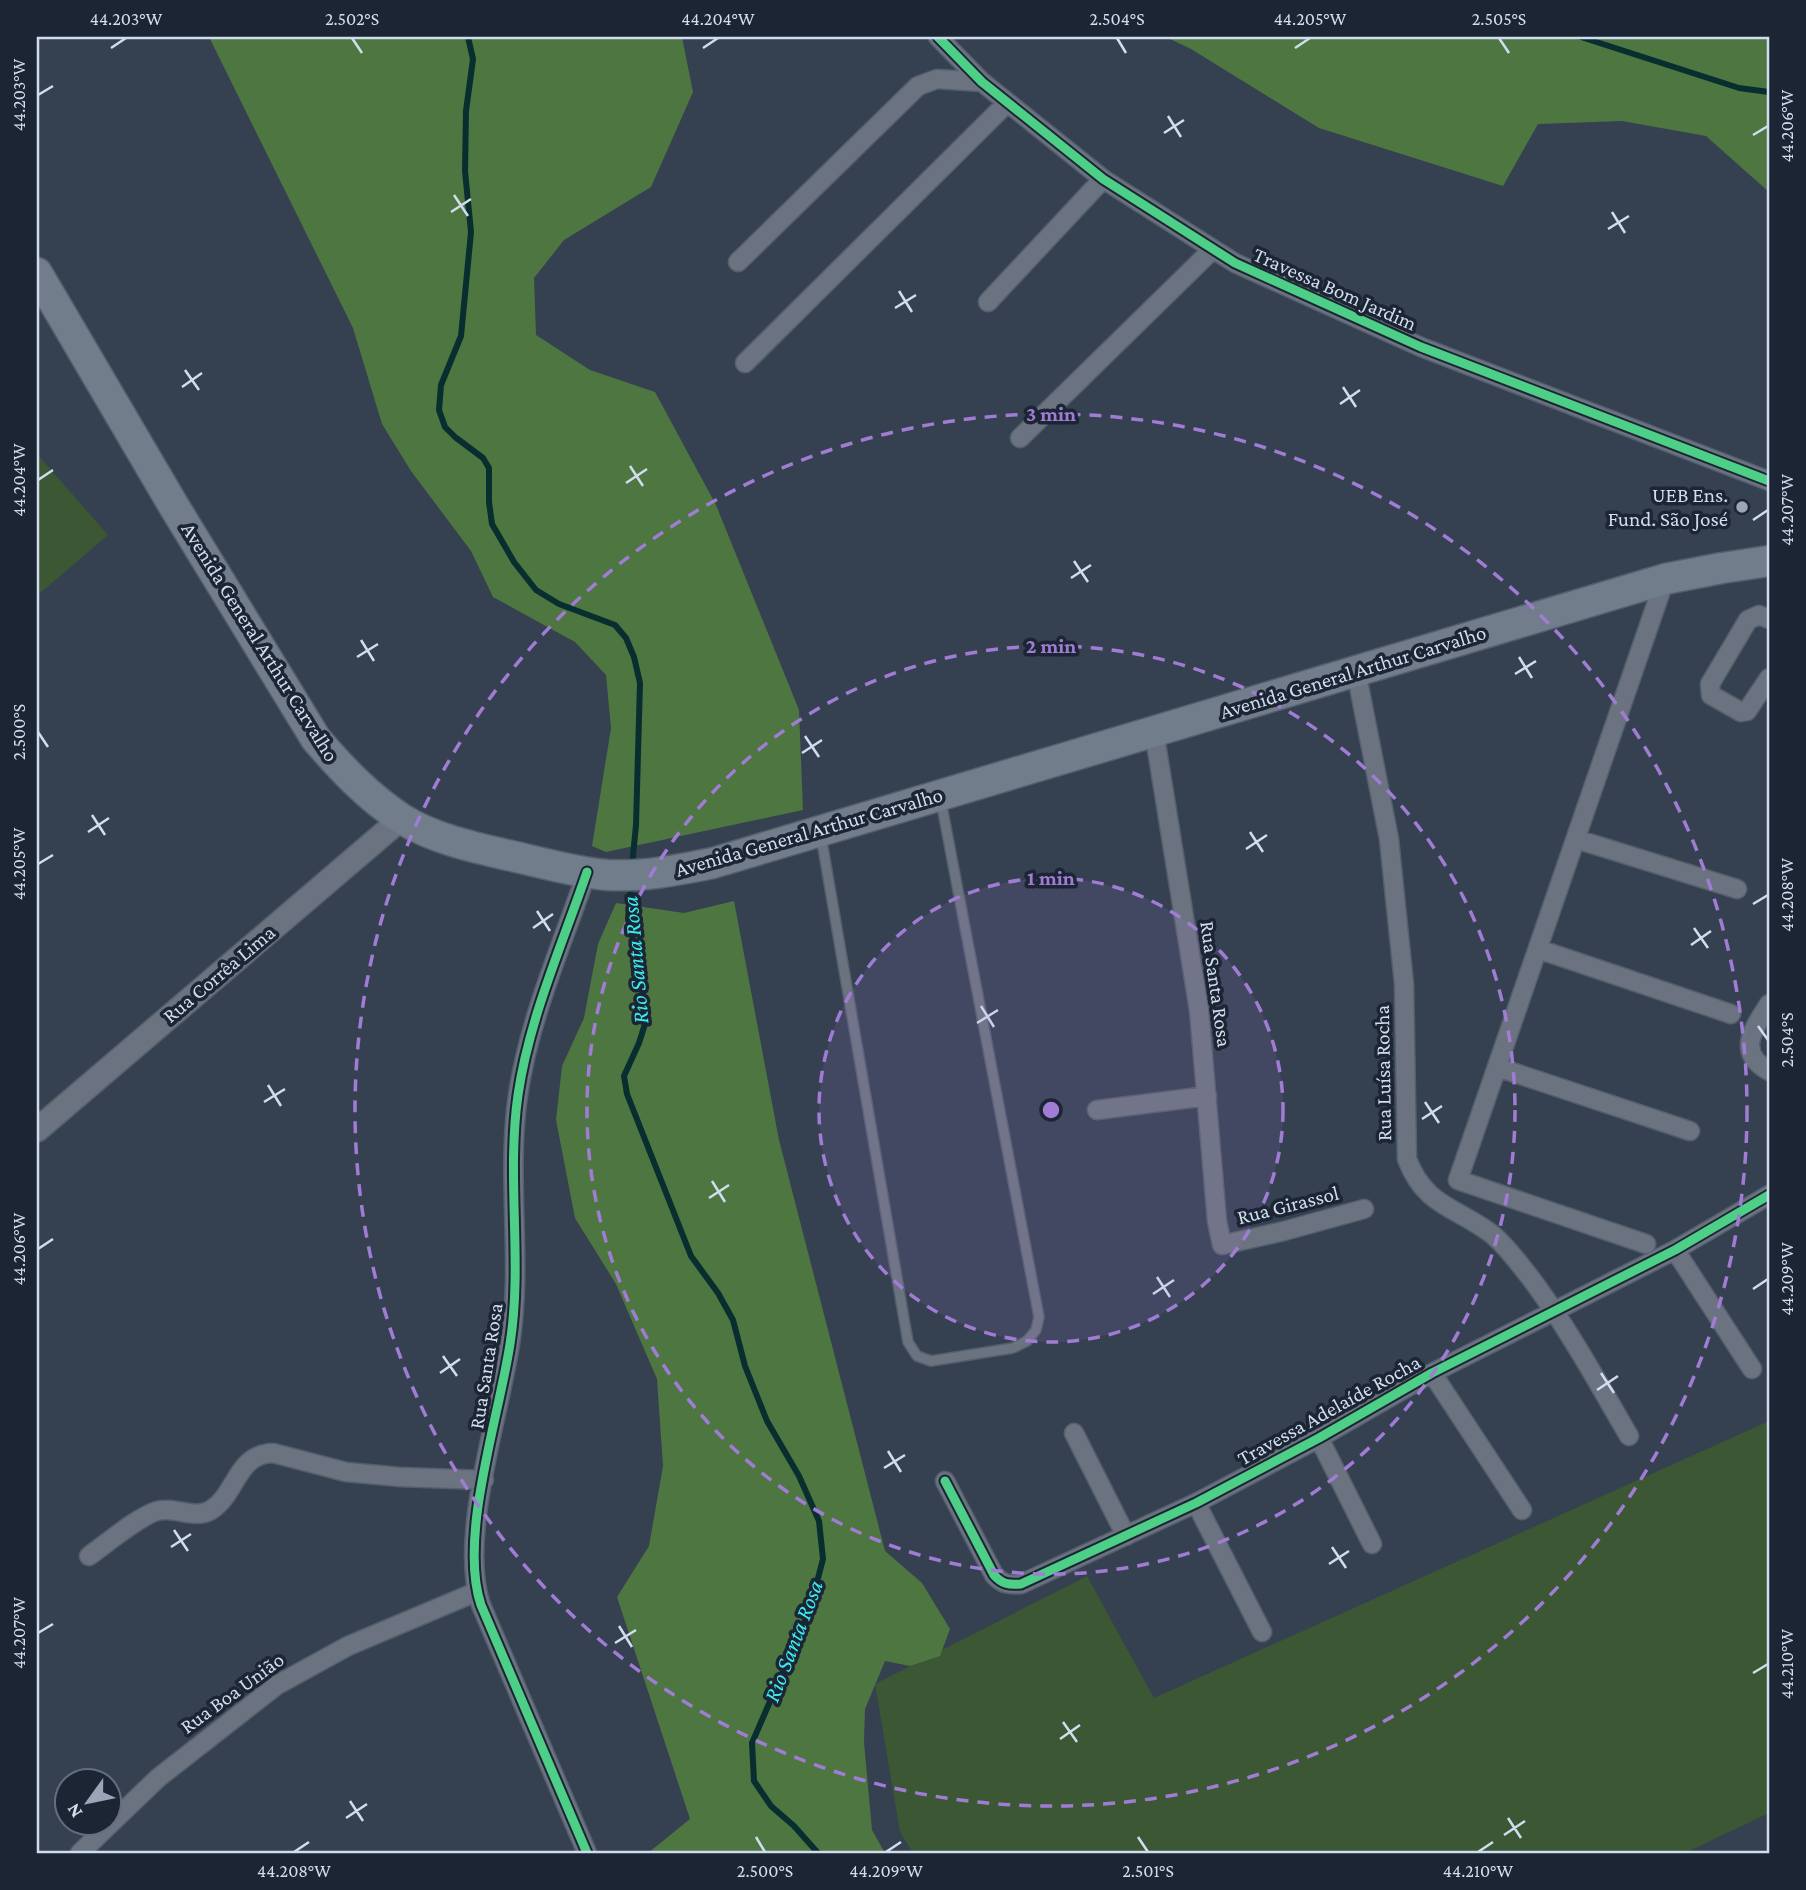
<svg xmlns="http://www.w3.org/2000/svg" width="1806" height="1890" font-family="'Crimson Pro',serif">
  <rect width="100%" height="100%" fill="#354151"/>
  <path fill="#3b5734" d="M37,454L108,535L37,596Z
    M1769,1421V1813L1685,1853H913L900,1832L875,1684L1087,1576L1154,1698Z"/>
  <path fill="#4d7641" d="M209,37H682L693,92L651,187L564,240L534,278L536,335L590,370L655,392L716,505L799,710L803,810L606,852L592,846L611,728L606,675L575,642L493,597L471,551L411,471L382,424L353,328Z
    M1166,37H1769V192L1706,136L1622,121L1538,124L1503,186L1319,128L1191,49Z
    M734,901L779,1140L885,1551L922,1583L950,1629L940,1656L910,1666L885,1661L865,1709L864,1742L872,1830L885,1853H648L690,1819L617,1597L649,1546L663,1466L657,1379L616,1284L575,1218L556,1120L562,1066L584,1018L598,944L616,903L684,913Z"/>
  <g fill="none" stroke-linecap="round" stroke-linejoin="round">
    <path stroke="#082e30" stroke-width="6" d="M468,37L473,59L466,111L465,171L471,232L461,336L441,385L439,410L445,427L455,437L483,458L489,468V502L492,524L514,562L536,590L559,604L615,625L626,638L634,657L640,683L636,825L632,866
      M1581,37L1739,88L1769,92
      M631,884L628,919L641,973L645,1024L639,1043L624,1076L627,1094L691,1256L718,1293L733,1320L745,1366L767,1421L799,1476L819,1521L823,1559L810,1609L752,1743L754,1781L771,1806L794,1826L818,1853"/>
    <g stroke="#545f6d" stroke-width="12">
      <path id="service" d="M821,836L908,1342L917,1356L931,1361L1013,1348L1027,1341L1036,1330L1039,1317L941,801"/>
    </g>
    <g stroke="#545f6d" stroke-width="21">
      <path id="minor" d="M938,37L982,82L1103,179L1235,263L1421,347L1769,481
        M738,262L918,86L937,79L982,82
        M988,302L1103,179
        M745,363L1007,103
        M1020,438L1212,250
        M1769,619L1759,615L1748,620L1710,684L1711,695L1741,712L1747,711L1769,678
        M1356,671L1389,839L1404,984L1407,1159C1425,1207 1457,1207 1493,1235C1507,1247 1518,1262 1529,1276C1567,1326 1597,1381 1629,1436
        M1154,731L1199,1010L1217,1221L1222,1245L1284,1231L1364,1209
        M1576,839L1737,889
        M1538,949L1731,1014
        M1769,1004C1754,1028 1735,1052 1769,1071
        M1497,1067L1690,1131
        M1097,1110L1207,1096
        M1646,1244L1458,1180L1665,579
        M1675,1250L1752,1369
        M1432,1373L1522,1510
        M1074,1433L1126,1536
        M1319,1438L1372,1544
        M945,1481L994,1575C1002,1584 1008,1585 1021,1584L1196,1503L1319,1438L1432,1373L1675,1250L1769,1195
        M1196,1503L1262,1632
        M89,1556C106,1544 139,1516 157,1511C175,1506 195,1520 211,1510C237,1494 236,1454 273,1453L346,1472L400,1477L484,1480
        M80,1853L158,1778L277,1685L348,1646L476,1592
        M587,1853L481,1605C458,1538 499,1417 510,1344C523,1262 506,1178 518,1095C529,1019 562,945 587,872"/>
    </g>
    <g stroke="#545f6d" stroke-width="26">
      <path id="tertiary" d="M37,1130L402,818"/>
    </g>
    <g stroke="#545f6d" stroke-width="33">
      <path id="primary" d="M37,273L175,508L316,739C342,769 368,797 402,819C439,842 487,850 529,860C554,866 581,873 607,875C644,877 678,870 713,863L1665,579L1722,568L1769,561"/>
    </g>
    <use href="#service" stroke="#6b7380" stroke-width="9"/>
    <use href="#minor" stroke="#6b7380" stroke-width="18"/>
    <use href="#tertiary" stroke="#6b7380" stroke-width="23"/>
    <use href="#primary" stroke="#727d8c" stroke-width="30"/>
    <g stroke="#1c2533" stroke-width="13">
      <path id="cycleway" d="M938,37L982,82L1103,179L1235,263L1421,347L1769,481
        M945,1481L994,1575C1002,1584 1008,1585 1021,1584L1196,1503L1319,1438L1432,1373L1675,1250L1769,1195
        M587,1853L481,1605C458,1538 499,1417 510,1344C523,1262 506,1178 518,1095C529,1019 562,945 587,872"/>
    </g>
    <use href="#cycleway" stroke="#4dcf88" stroke-width="9"/>
  </g>
  <path fill="none" stroke="#d0ddef" stroke-width="2.5" d="M352,38L362,53M1117,38L1126,53M1499,38L1509,53M111,48L126,38M703,48L718,38M1295,48L1310,38M38,95L53,86M1168,116L1181,137M1164,133L1184,120M1753,135L1768,126M454,195L468,216M451,212L471,199M1612,212L1625,233M1608,229L1629,216M899,291L912,312M895,308L916,295M185,370L199,390M182,387L202,373M1343,387L1356,407M1340,404L1360,390M630,466L643,486M38,480L53,470M626,483L647,469M1753,520L1768,510M1074,561L1088,582M1071,578L1091,565M361,640L374,661M357,657L378,644M1519,657L1532,678M1515,674L1536,661M38,732L48,747M805,736L819,757M802,753L822,740M92,815L105,835M88,832L109,818M1250,832L1263,852M1246,849L1267,835M38,864L53,855M1753,904L1768,895M537,911L550,931M533,928L553,914M1694,928L1708,948M1691,945L1711,931M981,1006L994,1027M977,1023L998,1010M1758,1026L1768,1040M268,1085L281,1106M264,1102L285,1089M1425,1102L1439,1123M1422,1119L1442,1106M712,1181L725,1202M709,1198L729,1185M38,1249L53,1239M1157,1277L1170,1297M1753,1289L1768,1279M1153,1294L1174,1280M443,1356L457,1376M440,1373L460,1359M1601,1373L1614,1393M1597,1390L1618,1376M888,1451L901,1472M884,1468L905,1455M174,1530L188,1551M171,1547L191,1534M1332,1547L1346,1568M1329,1564L1349,1551M619,1626L632,1647M38,1633L53,1624M615,1643L636,1630M1753,1673L1768,1664M1063,1722L1077,1742M1060,1739L1080,1725M350,1801L363,1821M346,1818L367,1804M1508,1818L1521,1838M1504,1835L1525,1821M756,1837L765,1852M1138,1837L1148,1852M294,1852L309,1842M886,1852L901,1842M1478,1852L1493,1842"/>
  <circle cx="1051" cy="1110" r="232" fill="#a17cd5" fill-opacity=".12"/>
  <g fill="none" stroke="#a17cd5" stroke-width="3.5" stroke-dasharray="12 9">
    <circle cx="1051" cy="1110" r="232"/>
    <circle cx="1051" cy="1110" r="464"/>
    <circle cx="1051" cy="1110" r="696"/>
  </g>
  <circle fill="#9aa6b8" stroke="#1c2533" stroke-width="2.5" cx="1742" cy="507" r="7"/>
  <g text-anchor="middle" dominant-baseline="central" stroke-width="7" stroke-linejoin="round" paint-order="stroke">
    <g font-size="21" fill="#d0ddef" stroke="#1c2533">
      <text transform="translate(1335 289) rotate(24)">Travessa Bom Jardim</text>
      <text transform="translate(260 642) rotate(58)">Avenida General Arthur Carvalho</text>
      <text transform="translate(1353 672) rotate(-17)">Avenida General Arthur Carvalho</text>
      <text transform="translate(809 832) rotate(-16)">Avenida General Arthur Carvalho</text>
      <text transform="translate(219 974) rotate(-40)">Rua Corrêa Lima</text>
      <text transform="translate(1216 984) rotate(82)">Rua Santa Rosa</text>
      <text transform="translate(1383 1073) rotate(-91)">Rua Luísa Rocha</text>
      <text transform="translate(1288 1205) rotate(-14)">Rua Girassol</text>
      <text transform="translate(486 1366) rotate(-81)">Rua Santa Rosa</text>
      <text transform="translate(1329 1410) rotate(-29)">Travessa Adelaíde Rocha</text>
      <text transform="translate(232 1693) rotate(-36)">Rua Boa União</text>
    </g>
    <g font-size="21" fill="#d0ddef" stroke="#1c2533" text-anchor="end">
      <text x="1728" y="495">UEB Ens.<tspan x="1728" dy="24">Fund. São José</tspan></text>
    </g>
    <g font-size="23" font-style="italic" fill="#39ecf0" stroke="#1c2533">
      <text transform="translate(635 960) rotate(-95)">Rio Santa Rosa</text>
      <text transform="translate(793 1641) rotate(-69)">Rio Santa Rosa</text>
    </g>
  </g>
  <circle cx="1051" cy="1110" r="10" fill="#a17cd5" stroke="#1c2533" stroke-width="3.5"/>
  <g font-size="21" text-anchor="middle" font-weight="bold" fill="#a17cd5" stroke="#1c2533" stroke-width="7" stroke-linejoin="round" paint-order="stroke">
    <text x="1051" y="421">3 min</text>
    <text x="1051" y="653">2 min</text>
    <text x="1051" y="885">1 min</text>
  </g>
  <rect width="1806" height="1890" fill="none" stroke="#1c2533" stroke-width="77"/>
  <g transform="translate(88 1802) rotate(237)"><circle r="33" fill="#1c2533" stroke="#646f7e" stroke-width="2"/>
  <path d="M0-5L12 26L0 18L-12 26Z" fill="#9aa6b8"/>
  <text y="-10" font-size="19" font-weight="bold" text-anchor="middle" fill="#d0ddef">N</text>
  </g>
  <rect x="38" y="38" width="1730" height="1814" fill="none" stroke="#d0ddef" stroke-width="2.5"/>
  <g font-size="18" text-anchor="middle" fill="#d0ddef">
    <text x="126" y="25">44.203°W</text>
    <text x="352" y="25">2.502°S</text>
    <text x="718" y="25">44.204°W</text>
    <text x="1117" y="25">2.504°S</text>
    <text x="1310" y="25">44.205°W</text>
    <text x="1499" y="25">2.505°S</text>
    <text transform="translate(19 95) rotate(-90)" y="6">44.203°W</text>
    <text transform="translate(1787 126) rotate(-90)" y="6">44.206°W</text>
    <text transform="translate(19 480) rotate(-90)" y="6">44.204°W</text>
    <text transform="translate(1787 510) rotate(-90)" y="6">44.207°W</text>
    <text transform="translate(19 732) rotate(-90)" y="6">2.500°S</text>
    <text transform="translate(19 864) rotate(-90)" y="6">44.205°W</text>
    <text transform="translate(1787 895) rotate(-90)" y="6">44.208°W</text>
    <text transform="translate(1787 1040) rotate(-90)" y="6">2.504°S</text>
    <text transform="translate(19 1249) rotate(-90)" y="6">44.206°W</text>
    <text transform="translate(1787 1279) rotate(-90)" y="6">44.209°W</text>
    <text transform="translate(19 1633) rotate(-90)" y="6">44.207°W</text>
    <text transform="translate(1787 1664) rotate(-90)" y="6">44.210°W</text>
    <text x="294" y="1877">44.208°W</text>
    <text x="765" y="1877">2.500°S</text>
    <text x="886" y="1877">44.209°W</text>
    <text x="1148" y="1877">2.501°S</text>
    <text x="1478" y="1877">44.210°W</text>
  </g>
</svg>
